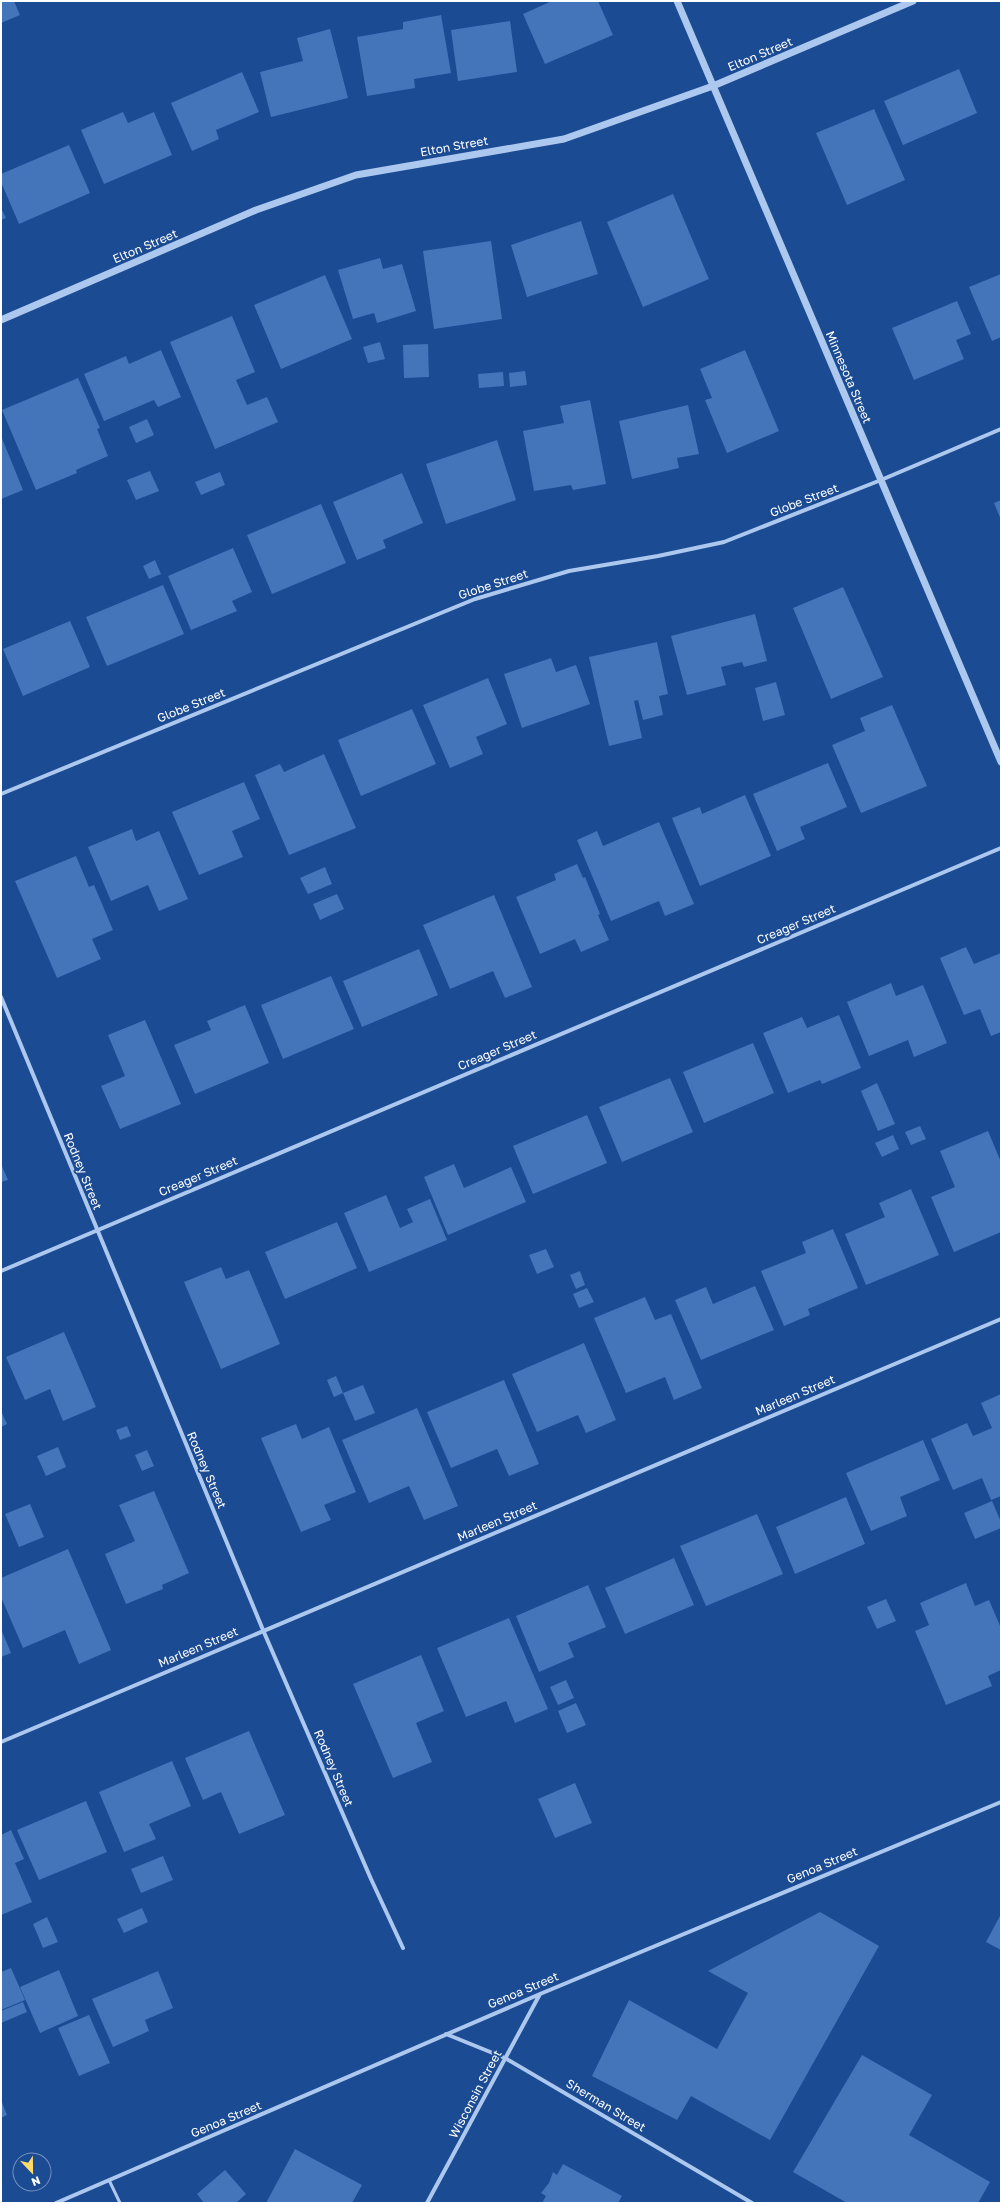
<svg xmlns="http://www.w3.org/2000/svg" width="1002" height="2204" font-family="'Golos Text',sans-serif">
  <rect width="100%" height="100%" fill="#1b4b93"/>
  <path fill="#4474ba" d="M1,1H14L20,15L1,23Z
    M552,1H598L613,35L545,64L523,14Z
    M441,15L451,73L414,79L415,88L367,96L357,37L403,29V22Z
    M510,21L517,72L458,81L451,30Z
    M330,29L348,98L271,117L260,72L303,61L297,38Z
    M959,69L977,113L903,145L884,101Z
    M242,72L259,112L216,130L219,139L192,151L171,103Z
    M874,109L905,180L847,205L816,133Z
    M123,112L128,123L154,112L172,155L104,184L81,130Z
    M69,145L90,193L19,224L1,182V174Z
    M673,194L709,279L643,307L607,222Z
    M1,208L6,218L1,220Z
    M581,221L598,274L527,297L511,245Z
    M491,241L502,319L434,329L423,251Z
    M380,258L383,269L402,264L416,311L377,323L374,313L353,319L338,270Z
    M1001,274V337L992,341L969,287Z
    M325,275L352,339L281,369L254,305Z
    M957,301L971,334L956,340L964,359L914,380L892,328Z
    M232,316L255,372L236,380L247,405L267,397L278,422L215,449L170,342Z
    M380,342L385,359L368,363L363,347Z
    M428,344L429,377L404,378L403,345Z
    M161,350L181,397L158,407L154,400L104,421L84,374L126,356L129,364Z
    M745,350L779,431L727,453L705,400L712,398L700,369Z
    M525,371L527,385L510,387L509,373Z
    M503,372L504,386L479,388L478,374Z
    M78,378L100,428L97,429L108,456L76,470L77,473L36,490L2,410Z
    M590,400L606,484L573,490L571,485L534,491L523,431L564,423L560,406Z
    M688,405L699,454L677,458L679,468L632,479L619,421Z
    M147,419L154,435L136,443L129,427Z
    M1,436L23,490L1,499Z
    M497,440L516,500L446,524L426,464Z
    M150,471L159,491L136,500L127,480Z
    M220,472L225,485L201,495L195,482Z
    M402,473L423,523L383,540L386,548L357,560L333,502Z
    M1001,500V520L994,503Z
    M321,504L346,563L272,594L247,535Z
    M233,548L252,592L232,601L237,611L191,630L168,576Z
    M155,560L161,574L149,579L143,566Z
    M163,585L184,634L107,666L86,617Z
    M843,587L883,677L831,699L793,608Z
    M755,614L767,661L744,667L742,662L721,667L726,685L687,695L671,636Z
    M70,621L90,667L23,696L3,649Z
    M657,642L668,694L659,696L663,715L643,720L638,700L634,701L642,738L609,746L589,657Z
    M551,658L556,672L576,665L590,704L522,728L504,674Z
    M488,678L507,724L476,737L483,754L450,768L423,705Z
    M776,682L785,715L763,721L755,688Z
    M892,705L927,786L861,813L832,745L865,731L860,718Z
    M412,709L436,764L361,796L338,740Z
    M324,754L356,828L289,855L255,775L280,764L284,772Z
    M828,763L847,807L800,827L805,839L777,851L753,794Z
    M244,782L260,819L232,831L243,857L199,875L172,812Z
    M745,795L771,856L700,886L672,818L700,807L702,814Z
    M659,822L694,904L665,916L659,901L611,921L577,840L597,831L603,846Z
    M132,829L136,841L159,831L188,899L159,911L148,885L111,901L88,847Z
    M76,856L89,887L94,885L113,930L92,939L101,959L57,978L15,881Z
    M577,864L583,878L585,877L600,914L598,915L609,940L581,952L575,939L540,954L516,897L556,880L554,874Z
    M325,867L332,884L308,894L300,878Z
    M337,894L344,909L320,920L313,904Z
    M494,895L532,987L505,998L493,971L450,989L423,925Z
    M966,947L974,964L1001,953V1032L991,1036L980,1009L964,1015L940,958Z
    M419,949L438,995L362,1027L343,981Z
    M331,976L354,1029L283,1059L261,1005Z
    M891,983L896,996L923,985L947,1043L914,1057L908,1040L869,1056L847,1002Z
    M245,1005L269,1063L195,1094L174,1045L211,1030L207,1021Z
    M839,1015L861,1068L822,1084L820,1080L788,1093L763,1033L802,1017L807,1028Z
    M145,1020L181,1104L120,1129L101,1086L125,1076L108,1035Z
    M753,1043L774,1093L704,1123L683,1072Z
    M670,1078L693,1132L622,1162L599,1107Z
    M877,1083L895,1124L878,1131L861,1091Z
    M587,1115L607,1163L533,1194L513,1146Z
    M920,1126L926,1139L911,1145L905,1132Z
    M988,1131L1001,1162V1232L954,1252L931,1197L955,1187L940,1151Z
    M893,1135L899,1149L882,1157L875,1143Z
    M1,1164L8,1180L1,1182Z
    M454,1164L464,1188L511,1167L526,1202L448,1235L424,1177Z
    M911,1189L939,1255L866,1285L845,1234L885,1217L879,1203Z
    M386,1195L400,1228L413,1222L407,1209L430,1199L447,1240L369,1272L344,1213Z
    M337,1222L357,1268L285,1299L265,1252Z
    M833,1229L858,1288L808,1309L810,1315L784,1326L761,1271L806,1253L802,1242Z
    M546,1249L554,1267L537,1274L529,1255Z
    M221,1267L226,1279L249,1270L280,1344L221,1369L184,1282Z
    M580,1271L585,1285L576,1289L570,1275Z
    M755,1286L774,1330L701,1360L675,1300L706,1287L713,1304Z
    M587,1288L594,1302L579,1308L573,1294Z
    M645,1297L655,1320L671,1314L702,1388L674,1400L665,1377L626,1393L594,1318Z
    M64,1332L96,1407L63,1421L50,1389L25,1400L6,1357Z
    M584,1343L616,1420L586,1433L578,1415L537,1432L512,1374Z
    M336,1376L343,1393L363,1385L375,1413L355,1421L343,1393L334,1397L327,1380Z
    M504,1380L539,1464L509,1476L497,1449L451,1468L427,1412Z
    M1001,1394V1496L991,1500L982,1478L953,1490L931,1439L967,1423L973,1436L992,1428L981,1403Z
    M417,1408L458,1506L424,1520L409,1486L369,1503L342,1440Z
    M1,1411L7,1424L1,1427Z
    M296,1424L302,1439L329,1427L356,1492L324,1505L331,1520L301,1532L261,1438Z
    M127,1426L131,1436L120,1440L116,1430Z
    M923,1440L940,1480L900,1497L907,1516L871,1531L846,1473Z
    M58,1447L66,1467L46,1476L37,1456Z
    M147,1450L154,1466L142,1471L135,1455Z
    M154,1491L189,1573L162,1585L163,1589L126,1604L105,1554L135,1541L119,1505Z
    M846,1497L865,1544L795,1574L776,1527Z
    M992,1501L1001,1522V1528L975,1539L964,1513Z
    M30,1504L44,1537L19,1547L5,1514Z
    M757,1514L783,1574L706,1606L680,1546Z
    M68,1549L111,1650L79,1664L65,1630L23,1648L1,1597V1578Z
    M674,1558L694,1605L625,1634L605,1588Z
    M966,1583L975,1606L989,1600L1001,1628V1670L988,1676L992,1686L946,1705L915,1631L929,1625L920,1603Z
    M588,1585L606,1627L568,1643L574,1657L539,1672L516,1616Z
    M886,1599L896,1621L877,1629L867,1607Z
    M509,1618L548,1709L515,1723L506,1701L466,1717L437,1648Z
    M1,1629L11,1653L1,1657Z
    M421,1655L444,1711L416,1723L432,1762L393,1778L353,1684Z
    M566,1680L574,1698L558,1705L550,1687Z
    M576,1703L586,1725L567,1733L558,1711Z
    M249,1731L285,1815L239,1834L221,1792L203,1800L185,1758Z
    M172,1761L191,1806L149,1824L156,1839L124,1852L99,1792Z
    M575,1783L592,1823L555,1838L538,1799Z
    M86,1801L107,1852L39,1880L17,1830Z
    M11,1830L24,1859L15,1863L32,1902L1,1915V1835Z
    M163,1856L173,1880L141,1893L131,1869Z
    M142,1908L148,1922L124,1933L117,1919Z
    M820,1912L879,1946L770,2140L691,2096L677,2120L592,2076L629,2000L717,2049L748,1993L708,1971Z
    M1001,1914V1950L986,1942Z
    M47,1917L58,1942L43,1948L33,1924Z
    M11,1968L25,2000L1,2010V1972Z
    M59,1970L78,2016L40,2033L20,1987Z
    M158,1971L173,2008L145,2020L149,2031L113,2047L92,1999Z
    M23,2002L27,2012L1,2023V2011Z
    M89,2015L110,2063L79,2076L58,2028Z
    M862,2055L932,2095L909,2135L990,2182L978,2203H847L793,2172Z
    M1,2100L7,2115L1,2118Z
    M295,2149L362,2185L352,2203H266Z
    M563,2164L622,2196L618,2203H542L546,2196L541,2193L549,2183L553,2172L557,2175Z
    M225,2170L246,2194L236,2203H204L197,2194Z"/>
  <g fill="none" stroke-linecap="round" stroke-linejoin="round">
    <path stroke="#acc8ef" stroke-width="3" d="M109,2180L120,2203"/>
    <path stroke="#acc8ef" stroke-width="4" d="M1,794L475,599L569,571L658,556L724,542L881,480L1001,429
      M1,997L263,1630L371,1879L403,1948
      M1,1271L1001,848
      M1,1742L1001,1319
      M446,2034L505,2058L752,2203
      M56,2203L540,1994L1001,1802
      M427,2203L540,1994"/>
    <path stroke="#acc8ef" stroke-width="7" d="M677,1L1001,762
      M1,320L256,210L356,175L564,139L713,86L913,1"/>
  </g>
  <g text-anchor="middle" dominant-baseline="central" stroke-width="4" stroke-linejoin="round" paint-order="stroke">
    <g font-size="12" fill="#fff" stroke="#1b4b93">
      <text transform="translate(760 54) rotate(-23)">Elton Street</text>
      <text transform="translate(454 146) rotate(-10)">Elton Street</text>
      <text transform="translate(145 246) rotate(-23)">Elton Street</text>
      <text transform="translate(849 377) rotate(67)">Minnesota Street</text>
      <text transform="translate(804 500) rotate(-21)">Globe Street</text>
      <text transform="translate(493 584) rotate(-18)">Globe Street</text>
      <text transform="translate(191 705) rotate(-22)">Globe Street</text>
      <text transform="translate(796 924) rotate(-23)">Creager Street</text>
      <text transform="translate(497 1050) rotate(-23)">Creager Street</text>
      <text transform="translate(83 1171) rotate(68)">Rodney Street</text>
      <text transform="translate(198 1176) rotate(-23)">Creager Street</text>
      <text transform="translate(795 1395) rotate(-23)">Marleen Street</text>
      <text transform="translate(207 1470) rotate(67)">Rodney Street</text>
      <text transform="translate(497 1521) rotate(-23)">Marleen Street</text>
      <text transform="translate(198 1647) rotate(-23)">Marleen Street</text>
      <text transform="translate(334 1768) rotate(67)">Rodney Street</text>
      <text transform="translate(822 1865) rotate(-23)">Genoa Street</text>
      <text transform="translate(523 1990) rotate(-23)">Genoa Street</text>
      <text transform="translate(475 2094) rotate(-62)">Wisconsin Street</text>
      <text transform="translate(606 2105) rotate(31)">Sherman Street</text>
      <text transform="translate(226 2119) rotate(-23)">Genoa Street</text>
    </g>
  </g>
  <rect width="1002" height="2204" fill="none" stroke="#ffffff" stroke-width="4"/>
  <g transform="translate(32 2172) rotate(158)"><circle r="19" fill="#1b4b93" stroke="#7693be"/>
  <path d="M0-3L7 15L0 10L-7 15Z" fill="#ffda6a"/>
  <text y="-6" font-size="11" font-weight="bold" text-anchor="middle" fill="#ffffff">N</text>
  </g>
</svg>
